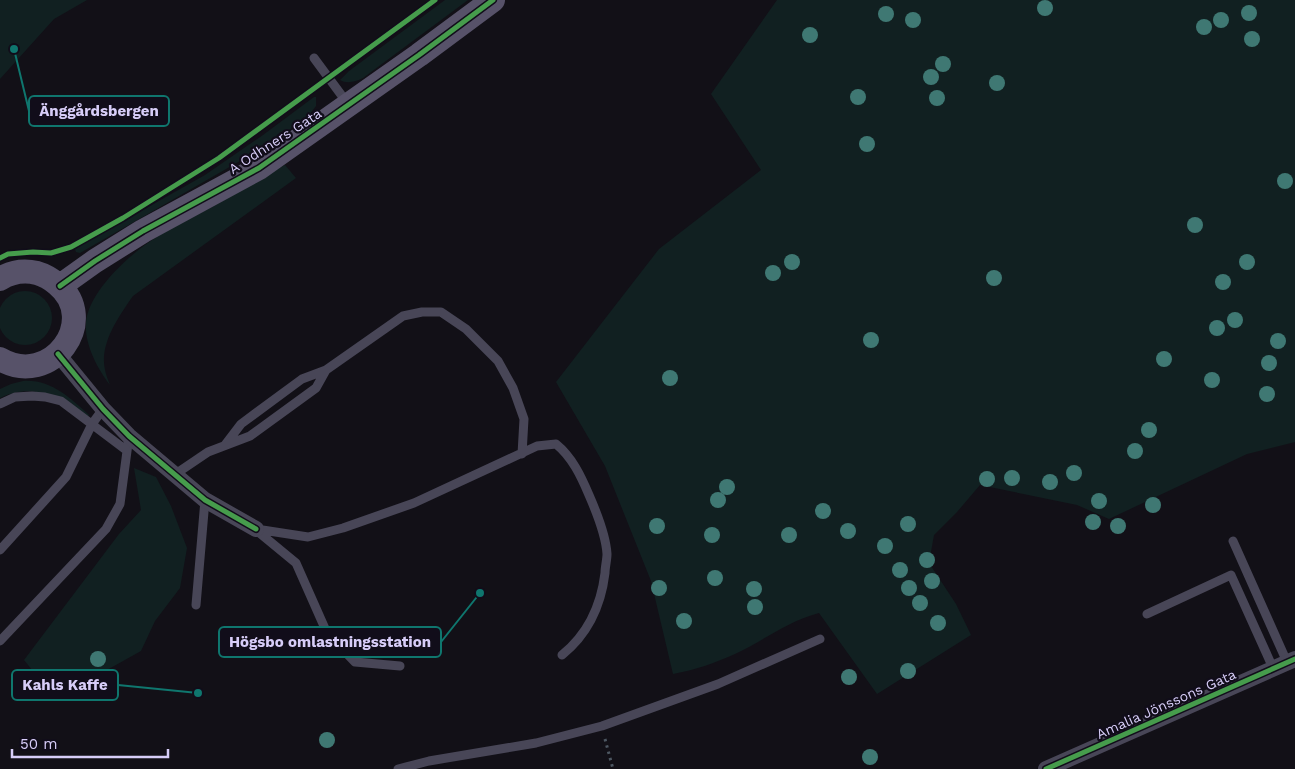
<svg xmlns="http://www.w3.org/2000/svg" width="1295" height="769" font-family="'Work Sans',sans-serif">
  <rect width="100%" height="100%" fill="#121017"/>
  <path fill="#112021" d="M0,0H87L54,19L0,79Z
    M445,0H468L363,78C355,82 347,84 340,80L349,71Z
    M777,0H1295V442L1247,454L1109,519L1077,505L980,485L957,512L934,535L929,563L956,604L971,635L877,694L819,613C786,622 765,640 735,654C715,663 695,670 673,674L651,581L605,466L556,382L659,249L761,170L711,94Z
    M314,97H316V106L309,115L273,142L80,253L76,252L75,249L79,246L205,175L263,135Z
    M285,165L296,178L133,296C119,316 99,344 105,370C106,375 108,380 110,385C97,368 84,343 86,322C89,291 130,254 155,238C175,225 198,215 219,203C240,190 262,176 285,165Z
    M-2 318a27 27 0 1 1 54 0a27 27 0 1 1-54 0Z
    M23,381C51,379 70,398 89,415L87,418C56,400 38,381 0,398V389L11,384Z
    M134,468L156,477L171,506L187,548L180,588L155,621L141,651L80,685L37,676L24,660L119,534L141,510Z"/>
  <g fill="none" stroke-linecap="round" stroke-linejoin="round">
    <path stroke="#4d5762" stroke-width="3" stroke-dasharray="2.5 4" stroke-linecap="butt" d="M605,739L613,769"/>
    <path stroke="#484657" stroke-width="9" d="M314,58L348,104
      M0,404L15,397L32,396L45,397L61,401L126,450
      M225,445L241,424L302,379L326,370L403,316L422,312H441L466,329L498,361L513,388L524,419L522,454
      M174,475L208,452L250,436L316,388L326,370
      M256,529L308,537L343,528L414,503L537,446L556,444C572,457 581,476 589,495C596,511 606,537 607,554C607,560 605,567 605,573C601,606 588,634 562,655
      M256,530L296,563L327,633L355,662L400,666
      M1233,541L1287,662
      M0,550L66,477L92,424L103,409
      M196,605L205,500
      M1147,614L1231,575L1273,668
      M0,641L106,529L120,504L129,436
      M398,769L429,761L536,743L602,726L718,684L820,639"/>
    <path stroke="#484657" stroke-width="16" d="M58,354L103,409L129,436L205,500L256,529
      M1046,769L1295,659"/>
    <path stroke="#575269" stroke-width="24" d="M0,279C11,272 24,270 37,273C44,275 51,279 57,284C101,320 51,389 0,359
      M60,286L95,261L143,231L259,168L419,55L493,0"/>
    <g stroke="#110d1a" stroke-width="8">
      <path id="cycleway" d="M0,258L8,254L33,252L51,253L71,247L123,218L219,158L435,0
        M60,286L95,261L143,231L259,168L419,55L493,0
        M58,354L103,409L129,436L205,500L256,529
        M1046,769L1295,659"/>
    </g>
    <use href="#cycleway" stroke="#469c4c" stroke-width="5"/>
  </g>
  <g fill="#3f7873">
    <circle cx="1045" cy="8" r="8"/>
    <circle cx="1249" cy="13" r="8"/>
    <circle cx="886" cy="14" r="8"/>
    <circle cx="913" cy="20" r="8"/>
    <circle cx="1221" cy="20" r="8"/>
    <circle cx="1204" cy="27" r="8"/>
    <circle cx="810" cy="35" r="8"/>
    <circle cx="1252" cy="39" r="8"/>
    <circle cx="943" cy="64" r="8"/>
    <circle cx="931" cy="77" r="8"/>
    <circle cx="997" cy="83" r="8"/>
    <circle cx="858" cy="97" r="8"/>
    <circle cx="937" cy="98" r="8"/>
    <circle cx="867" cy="144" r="8"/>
    <circle cx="1285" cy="181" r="8"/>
    <circle cx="1195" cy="225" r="8"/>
    <circle cx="792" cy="262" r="8"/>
    <circle cx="1247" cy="262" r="8"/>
    <circle cx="773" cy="273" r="8"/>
    <circle cx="994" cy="278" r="8"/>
    <circle cx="1223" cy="282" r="8"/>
    <circle cx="1235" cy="320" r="8"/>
    <circle cx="1217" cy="328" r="8"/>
    <circle cx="871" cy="340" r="8"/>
    <circle cx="1278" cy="341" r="8"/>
    <circle cx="1164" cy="359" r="8"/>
    <circle cx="1269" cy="363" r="8"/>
    <circle cx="670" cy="378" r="8"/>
    <circle cx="1212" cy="380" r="8"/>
    <circle cx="1267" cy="394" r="8"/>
    <circle cx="1149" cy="430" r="8"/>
    <circle cx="1135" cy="451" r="8"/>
    <circle cx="1074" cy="473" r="8"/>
    <circle cx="1012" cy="478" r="8"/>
    <circle cx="987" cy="479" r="8"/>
    <circle cx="1050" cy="482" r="8"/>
    <circle cx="727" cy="487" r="8"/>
    <circle cx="718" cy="500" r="8"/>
    <circle cx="1099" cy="501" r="8"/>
    <circle cx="1153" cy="505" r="8"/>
    <circle cx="823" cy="511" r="8"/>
    <circle cx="1093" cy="522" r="8"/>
    <circle cx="908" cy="524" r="8"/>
    <circle cx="657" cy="526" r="8"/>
    <circle cx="1118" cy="526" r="8"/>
    <circle cx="848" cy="531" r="8"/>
    <circle cx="712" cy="535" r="8"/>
    <circle cx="789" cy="535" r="8"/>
    <circle cx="885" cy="546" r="8"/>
    <circle cx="927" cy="560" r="8"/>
    <circle cx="900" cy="570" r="8"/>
    <circle cx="715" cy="578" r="8"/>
    <circle cx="932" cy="581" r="8"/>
    <circle cx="659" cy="588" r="8"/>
    <circle cx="909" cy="588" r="8"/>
    <circle cx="754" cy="589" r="8"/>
    <circle cx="920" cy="603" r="8"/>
    <circle cx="755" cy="607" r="8"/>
    <circle cx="684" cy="621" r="8"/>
    <circle cx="938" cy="623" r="8"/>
    <circle cx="98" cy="659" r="8"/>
    <circle cx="908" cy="671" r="8"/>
    <circle cx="849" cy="677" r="8"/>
    <circle cx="327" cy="740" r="8"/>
    <circle cx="870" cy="757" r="8"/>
  </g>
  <g text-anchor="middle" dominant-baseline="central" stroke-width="4.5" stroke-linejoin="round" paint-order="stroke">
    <g font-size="14" fill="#d7cdf8" stroke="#110d1a">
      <text transform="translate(275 141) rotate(-33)">A Odhners Gata</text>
      <text transform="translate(1166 704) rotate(-24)">Amalia Jönssons Gata</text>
    </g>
  </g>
  <path fill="none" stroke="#0f766e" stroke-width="2" d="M14 49L29 111M480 593L441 642M198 693L118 685"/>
  <g fill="#0f766e" stroke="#110d1a" stroke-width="2">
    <circle cx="14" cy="49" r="5"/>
    <circle cx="480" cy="593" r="5"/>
    <circle cx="198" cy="693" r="5"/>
  </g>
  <g fill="#110d1a" stroke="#0f766e" stroke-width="2">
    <rect x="29" y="96" width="140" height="30" rx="5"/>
    <rect x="219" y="627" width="222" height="30" rx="5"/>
    <rect x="12" y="670" width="106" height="30" rx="5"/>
  </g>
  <g font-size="15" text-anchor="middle" font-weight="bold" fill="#d7cdf8">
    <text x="99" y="116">Änggårdsbergen</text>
    <text x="330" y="647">Högsbo omlastningsstation</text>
    <text x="65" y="690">Kahls Kaffe</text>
  </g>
  <path d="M12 749v8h156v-8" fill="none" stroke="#d7cdf8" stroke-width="2.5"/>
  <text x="20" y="749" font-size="15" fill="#d7cdf8" stroke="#110d1a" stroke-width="4" paint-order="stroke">50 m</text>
</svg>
